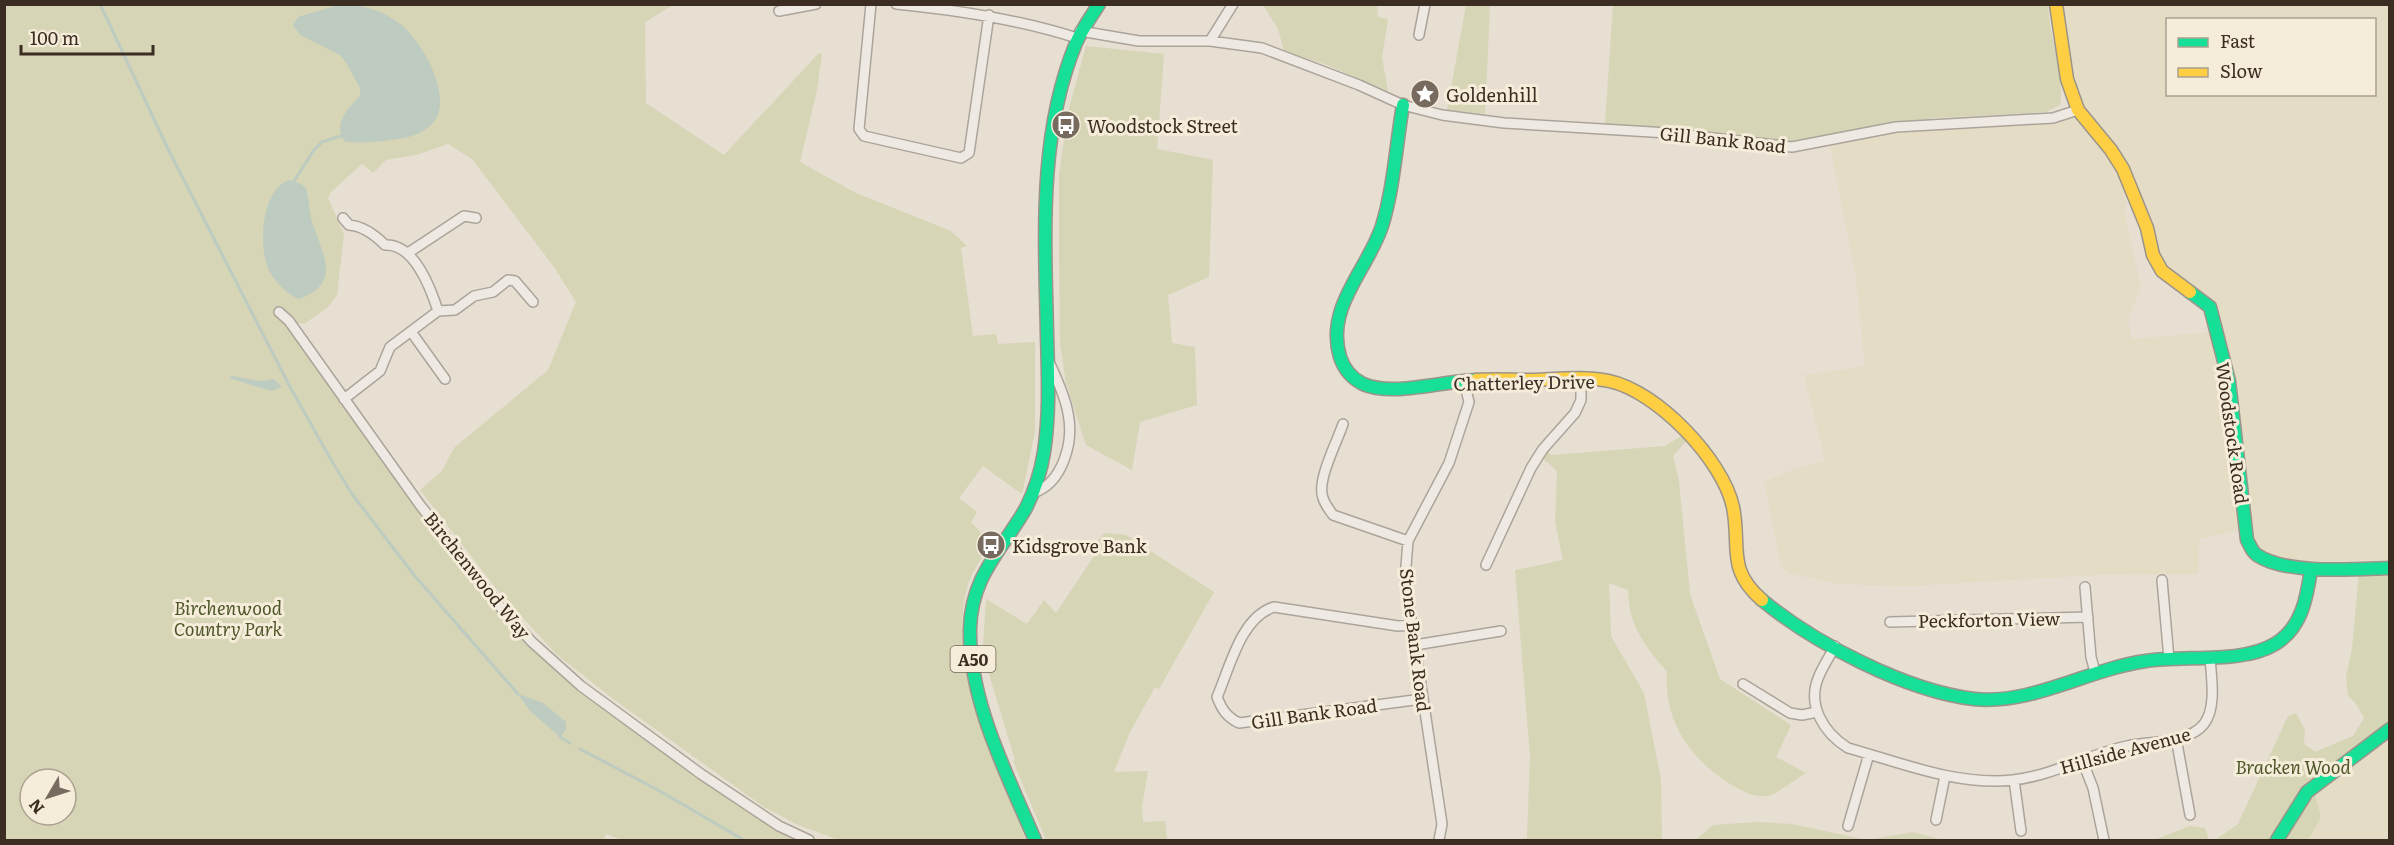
<svg xmlns="http://www.w3.org/2000/svg" width="2394" height="845" font-family="Literata,serif">
  <rect width="100%" height="100%" fill="#e6dfd2"/>
  <path fill="#e4dcc4" fill-rule="evenodd" d="M2061,5H2389V560L2311,562L2278,558L2261,549L2254,538L2250,528L2231,373L2214,302L2202,296L2163,266L2104,135L2103,128L2082,108L2070,73ZM2168,20H2374V94H2168Z
    M2065,119H2075L2089,132L2112,162L2121,181L2126,202L2125,216L2141,287L2128,319L2131,339L2213,332L2224,389L2238,511V530L2199,539L2198,574L2097,575L1908,586L1838,584L1787,573L1781,566L1764,482L1794,469L1825,461L1804,375L1865,366L1856,277L1830,146L1915,129L2033,125Z
    M2389,740V840H2308L2321,817L2315,795Z"/>
  <path fill="#d6d5b5" fill-rule="evenodd" d="M5,5H673L645,22L646,103L724,155L818,54L822,53L817,90L800,162L856,193L951,231L967,246L961,248L973,336L996,334L998,344L1035,342V431L1022,494L983,466L959,498L977,512L971,522L991,544C982,558 971,572 967,588C947,662 999,771 1026,840H839L798,825L764,807L616,701L556,654L498,591L420,490L442,471L454,448L548,370L576,302L554,267L472,159L448,144L416,155L386,160L373,173L362,164L331,192L328,198L344,234L337,295L327,308L304,324L290,321L351,408L532,642L637,727L809,840H622L606,834L603,840H5ZM30,779H66V815H30Z
    M1263,5H1377L1378,17L1388,19L1382,57L1388,91L1327,65L1284,51L1278,29Z
    M1466,5H1490L1485,114L1447,110Z
    M1613,5H2048C2049,36 2065,77 2060,105L2046,112L1934,118L1795,143L1695,131L1605,124Z
    M1086,46L1164,54L1157,149L1213,160L1209,277L1168,295L1172,343L1195,347L1197,405L1140,422L1132,470L1086,445L1066,383L1060,344L1059,255V175L1068,112Z
    M1686,433L1690,437L1673,456L1679,481L1690,594L1720,679L1791,725L1776,757L1806,773C1797,778 1776,795 1767,796C1752,798 1736,788 1724,780C1687,754 1664,719 1667,672C1644,644 1629,627 1628,590L1609,583L1611,636L1644,693L1661,780L1662,840H1514L1527,838L1530,756L1515,570L1563,560L1555,522L1557,471L1539,455L1543,449L1552,455L1665,446Z
    M1104,533L1126,535L1214,592L1159,689L1155,687L1129,734L1114,772L1148,771L1142,806L1143,822L1165,821L1167,840H1046L1013,761L1015,760L991,681L983,647L986,599L1027,624L1044,600L1056,613L1096,553L1091,549Z
    M2359,573L2389,574V725L2320,773L2304,788L2271,840H2215L2238,824L2288,716L2296,713L2305,730L2304,744L2315,752L2353,736L2364,718L2355,702L2348,696L2346,677L2352,648Z
    M2315,795L2321,817L2308,840H2281L2301,807Z
    M1757,822L1792,824L1867,840L1913,832L1943,840H1696L1713,825Z
    M2190,826L2205,828L2209,840H2154Z"/>
  <path fill="#bdcbc1" d="M338,5C361,4 380,9 399,23C421,39 456,99 432,124C420,136 406,138 390,140C375,142 359,144 344,141C333,123 348,108 360,96V88L347,64L340,55L300,35L293,25L298,17Z
    M289,180L301,184L306,188C309,200 309,214 313,225C324,256 341,284 299,299C288,295 274,281 269,270C258,247 261,190 289,180Z
    M232,376L260,381L274,379L282,387L271,391L229,378Z
    M518,694L543,703L566,722V730L560,737L530,711Z"/>
  <g fill="none" stroke-linecap="round" stroke-linejoin="round">
    <path stroke="#bdcbc1" stroke-width="3" d="M100,4L168,149L289,385L330,458L352,494L414,575L518,694
      M294,181L314,150L322,142L341,136
      M560,737L570,743
      M580,749L658,790L744,840"/>
    <g stroke="#aca49a" stroke-width="12">
      <path id="street" d="M871,4L859,129L864,136L961,158L969,153L989,15
        M896,4C958,10 1018,19 1077,38
        M779,11L816,4
        M1080,31L1139,41H1210L1262,48L1359,85L1403,105L1442,115L1504,123L1668,133L1792,147L1896,127L2053,118L2078,110
        M1419,35L1425,4
        M1210,41L1233,4
        M343,218L349,225C363,226 375,235 385,245C414,243 431,289 438,311
        M408,253L464,216L476,218
        M279,312L289,321L420,505L506,614L532,642L581,686L701,774L779,826L809,840
        M412,333L445,379
        M344,399L380,371L390,347L438,311L455,310L474,296L493,292L508,280L515,281L533,302
        M1343,424C1337,442 1319,476 1322,494C1323,502 1328,508 1333,515L1408,541
        M1033,493C1063,483 1074,442 1068,413C1065,396 1057,379 1050,364
        M1486,565L1531,468L1543,449L1575,413L1581,400V379
        M2162,580L2169,659
        M2085,587L2091,657L2095,672
        M1890,622L2088,617
        M1413,625L1398,626L1274,607C1241,617 1230,667 1217,697C1222,710 1227,717 1239,723L1422,699
        M1415,645L1501,631
        M1835,646C1830,656 1823,666 1819,676C1806,705 1824,733 1848,748C1902,763 1957,786 2013,780C2052,776 2089,754 2127,746C2150,741 2188,744 2204,724C2217,707 2211,676 2210,657
        M1743,684L1790,713L1802,715L1817,712
        M2176,738L2190,815
        M2082,760L2093,788L2104,840
        M2014,780L2021,831
        M1936,820L1945,776
        M1848,826L1869,754
        M1439,840L1442,824L1405,579L1408,541L1449,463L1469,402L1464,381"/>
    </g>
    <g stroke="#9b948a" stroke-width="15">
      <path id="fast" d="M1403,105C1396,145 1394,187 1382,226C1367,271 1325,307 1340,357C1344,369 1351,378 1363,384C1393,397 1443,381 1476,380
        M2190,292L2210,307L2229,381L2247,540C2250,545 2252,552 2257,555C2286,575 2356,569 2390,568
        M1762,600C1814,643 1906,691 1974,699C2033,705 2088,669 2146,661C2185,655 2242,664 2275,644C2302,628 2307,597 2311,569
        M1035,840C1007,774 969,702 970,629C971,576 1002,550 1026,508C1035,490 1041,471 1044,452C1050,413 1048,373 1047,334C1045,237 1038,135 1076,43C1082,29 1091,17 1099,4
        M2277,840L2307,792L2390,729"/>
    </g>
    <g stroke="#9b948a" stroke-width="15">
      <path id="slow" d="M2056,4L2067,79L2078,110L2111,150L2123,169L2147,228L2153,255L2162,271L2190,292
        M1476,380C1495,379 1515,380 1535,380C1559,379 1585,376 1609,381C1657,391 1723,460 1733,507C1741,547 1726,569 1762,600"/>
    </g>
    <use href="#street" stroke="#eeeae3" stroke-width="9"/>
    <use href="#fast" stroke="#16e098" stroke-width="12"/>
    <use href="#slow" stroke="#ffcf43" stroke-width="12"/>
  </g>
  <defs>
    <g id="sight-disc" transform="scale(1.5)"><circle r="9.5" fill="#776b60" stroke="#f5ecda"/><path d="M0-6L1.8-2.2L6-1.7L2.9 1.2L3.7 5.4L0 3.3L-3.7 5.4L-2.9 1.2L-6-1.7L-1.8-2.2Z" fill="#fff"/></g>
    <g id="bus-disc" transform="scale(1.5)"><circle r="9.5" fill="#776b60" stroke="#f5ecda"/><path d="M-5-6H5V4H4V6H2V4H-2V6H-4V4H-5ZM-3.5-4V0h7V-4ZM-3.5 1.2v1.5H-2V1.2ZM2 1.2v1.5H3.5V1.2Z" fill="#fff"/></g>
  </defs>
  <g fill-rule="evenodd">
    <use href="#sight-disc" x="1425" y="94"/>
    <use href="#bus-disc" x="1066" y="125"/>
    <use href="#bus-disc" x="991" y="545"/>
  </g>
  <g text-anchor="middle" dominant-baseline="central" stroke-width="6" stroke-linejoin="round" paint-order="stroke">
    <rect fill="#f5ecda" stroke="#736659" stroke-width="1.5" x="950.5" y="646" width="45" height="26" rx="4.5"/>
    <g font-size="16" font-weight="bold" fill="#3b2d22">
      <text x="973" y="659">A50</text>
    </g>
    <g font-size="18" fill="#3b2d22" stroke="#f5ecda" text-anchor="start">
      <text x="1446" y="94">Goldenhill</text>
      <text x="1087" y="125">Woodstock Street</text>
      <text x="1012" y="545">Kidsgrove Bank</text>
    </g>
    <g font-size="18" fill="#3b2d22" stroke="#f5ecda">
      <text transform="translate(1723 139) rotate(6)">Gill Bank Road</text>
      <text transform="translate(1524 382) rotate(-1)">Chatterley Drive</text>
      <text transform="translate(2233 433) rotate(82)">Woodstock Road</text>
      <text transform="translate(478 575) rotate(51)">Birchenwood Way</text>
      <text transform="translate(1989 619) rotate(-1)">Peckforton View</text>
      <text transform="translate(1416 640) rotate(83)">Stone Bank Road</text>
      <text transform="translate(1314 713) rotate(-8)">Gill Bank Road</text>
      <text transform="translate(2125 750) rotate(-15)">Hillside Avenue</text>
    </g>
    <g font-size="18" font-style="italic" fill="#4e5729" stroke="#f5ecda">
      <text x="228" y="607">Birchenwood<tspan x="228" dy="21">Country Park</tspan></text>
      <text x="2293" y="766">Bracken Wood</text>
    </g>
  </g>
  <rect width="2394" height="845" fill="none" stroke="#3b2d22" stroke-width="12"/>
  <rect x="2166" y="18" width="210" height="78" fill="#f5ecda" stroke="#aba090" stroke-width="1.5"/>
  <rect x="2178" y="38" width="30" height="9" fill="#16e098" stroke="#aba090" stroke-width="1.5"/>
  <text x="2220" y="48" font-size="18" fill="#3b2d22">Fast</text>
  <rect x="2178" y="68" width="30" height="9" fill="#ffcf43" stroke="#aba090" stroke-width="1.5"/>
  <text x="2220" y="78" font-size="18" fill="#3b2d22">Slow</text>
  <g transform="translate(48 797) rotate(231)"><circle r="28" fill="#f5ecda" stroke="#aba090" stroke-width="1.5"/>
  <path d="M0-4.5L10 22L0 15L-10 22Z" fill="#776b60"/>
  <text y="-9" font-size="16" font-weight="bold" text-anchor="middle" fill="#3b2d22">N</text>
  </g>
  <path d="M21 45v9h132v-9" fill="none" stroke="#3b2d22" stroke-width="3"/>
  <text x="30" y="45" font-size="18" fill="#3b2d22" stroke="#f5ecda" stroke-width="4.5" paint-order="stroke">100 m</text>
</svg>
